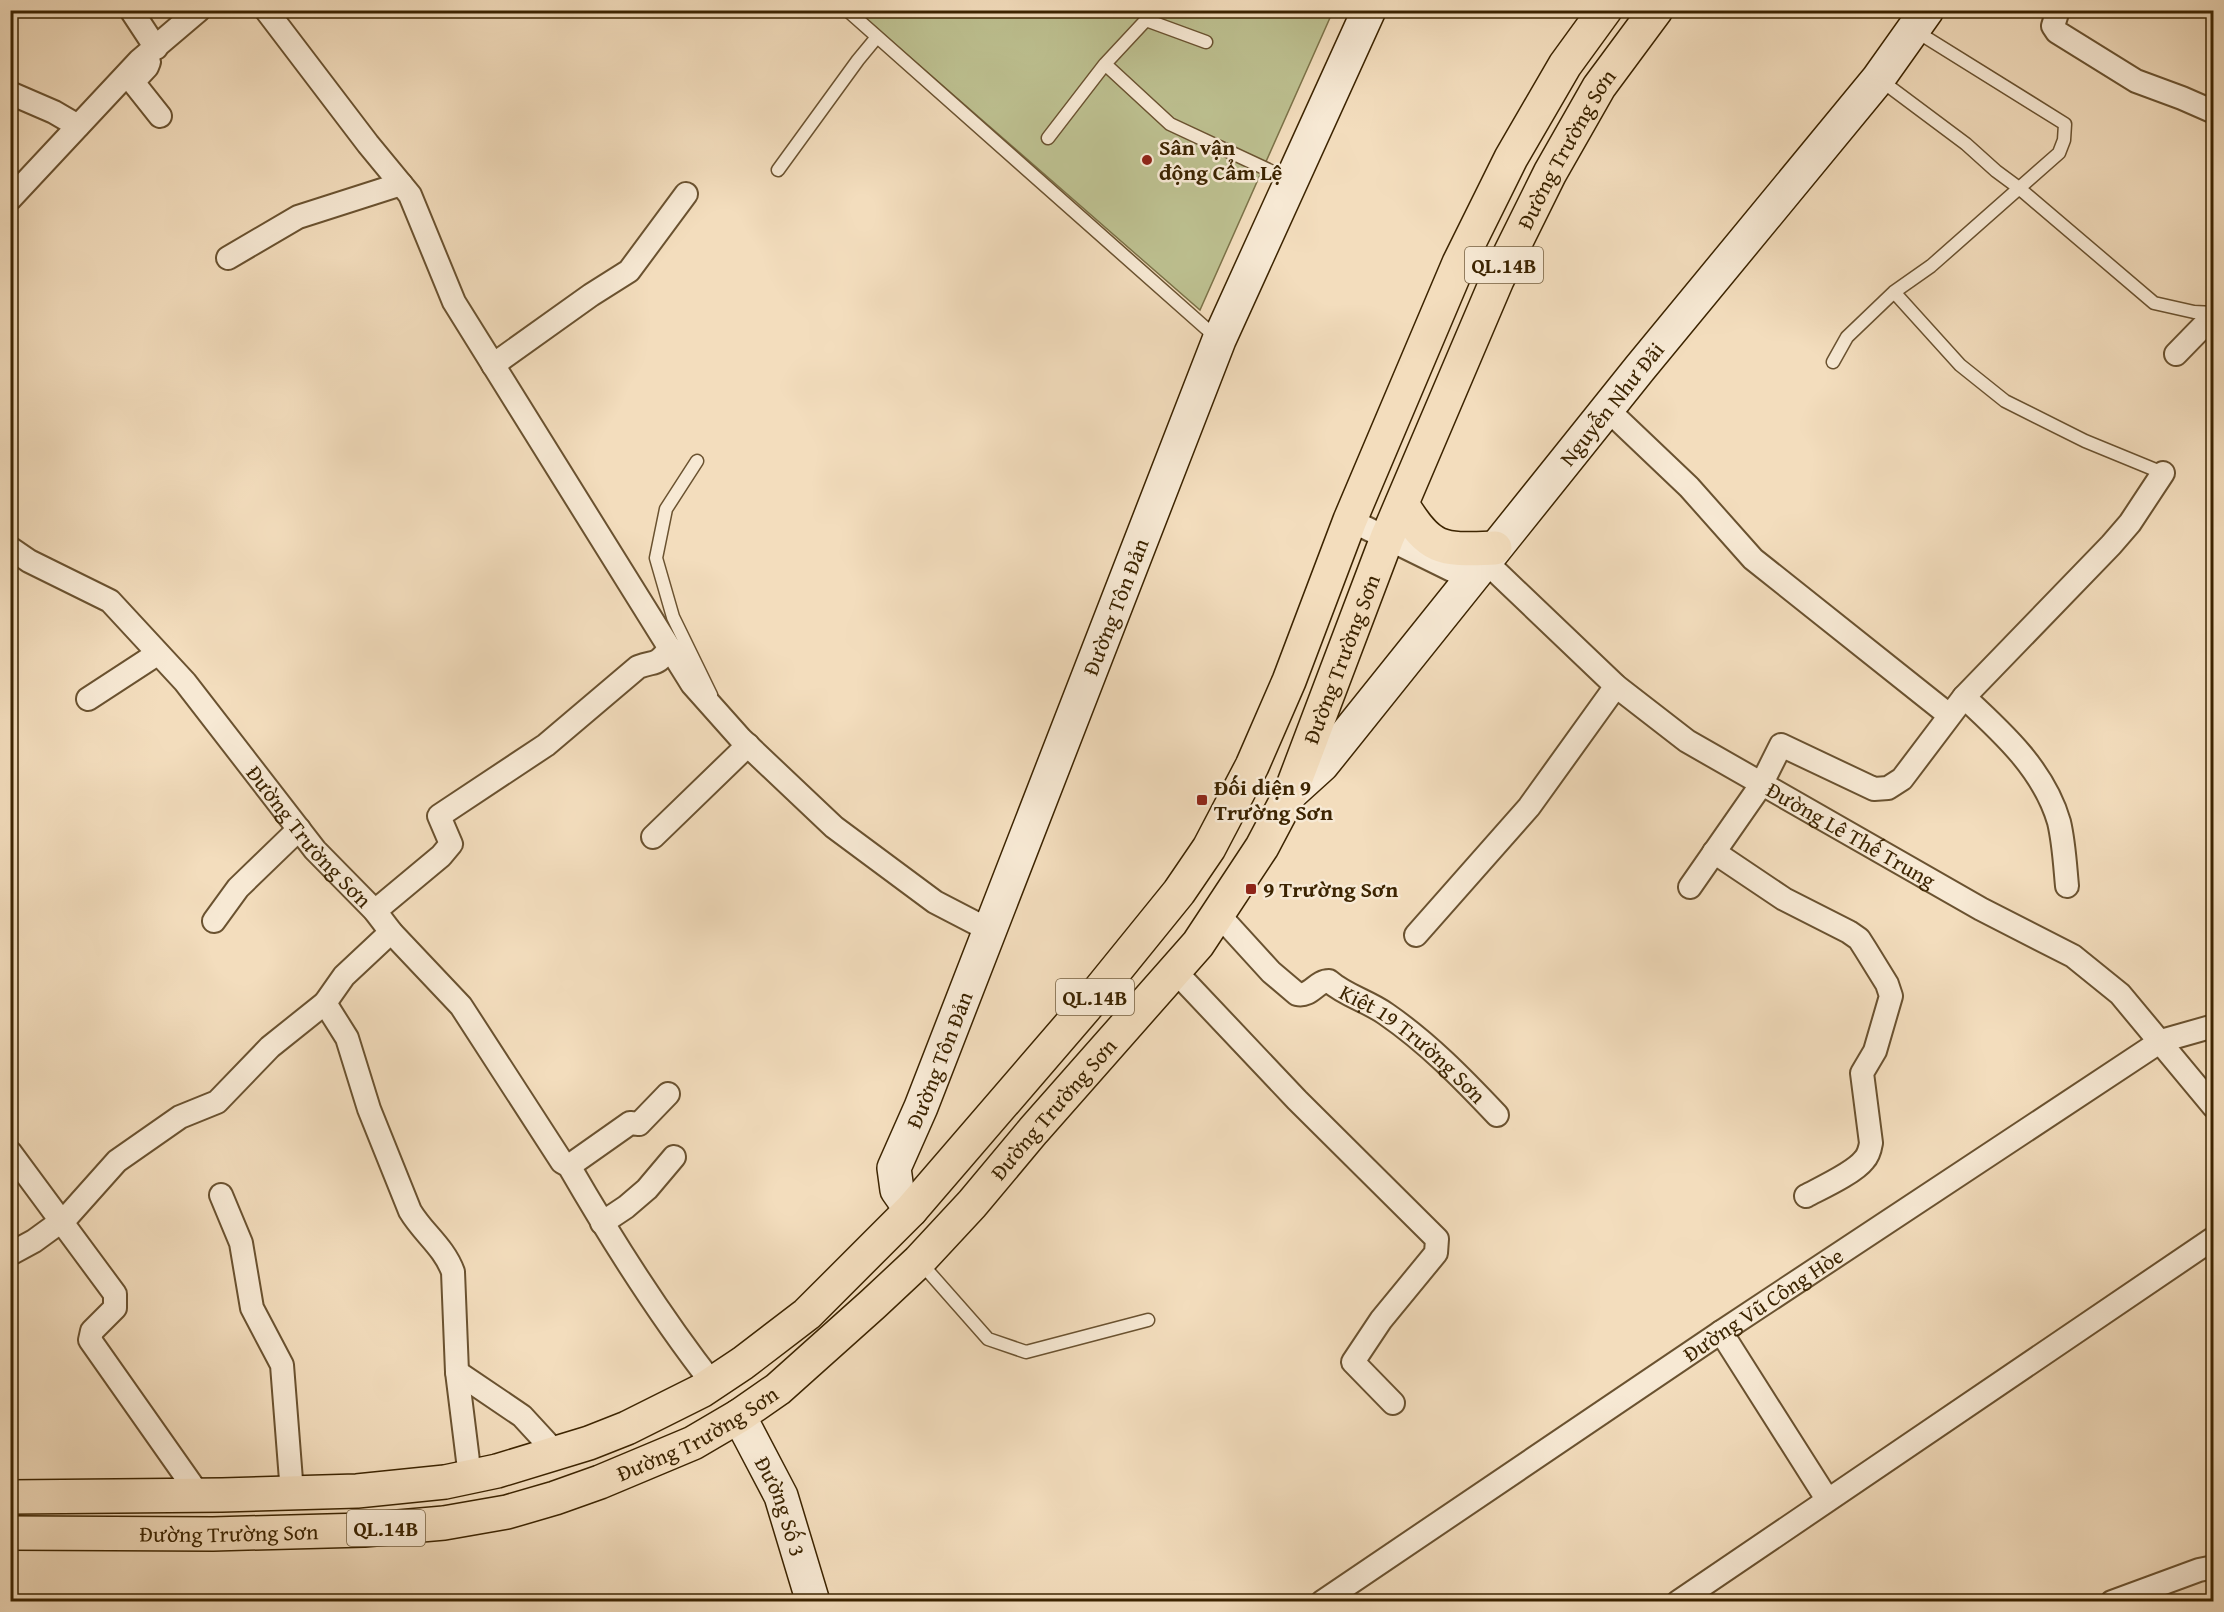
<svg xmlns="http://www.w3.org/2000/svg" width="2224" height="1612" font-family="'Gentium Book Plus',serif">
  <rect width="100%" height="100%" fill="#f3ddbd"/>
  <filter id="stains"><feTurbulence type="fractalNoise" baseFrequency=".00333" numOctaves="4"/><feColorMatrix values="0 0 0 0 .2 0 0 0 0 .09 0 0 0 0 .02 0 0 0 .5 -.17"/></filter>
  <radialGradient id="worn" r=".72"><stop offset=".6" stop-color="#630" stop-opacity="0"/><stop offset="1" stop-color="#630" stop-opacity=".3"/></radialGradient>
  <path fill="#bdc090" stroke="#7c7248" stroke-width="1.5" d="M857,11H1333L1200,310Z"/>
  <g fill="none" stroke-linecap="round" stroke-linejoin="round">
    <g stroke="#6a5230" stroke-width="15">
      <path id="lane" d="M847,10L1218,339
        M1105,64L1146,20L1206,42
        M1879,79L1966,144L1996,171L2019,188L2154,303L2194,312L2214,313
        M1048,138L1105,64L1170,124L1290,180
        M778,170L858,60L877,37
        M1894,292L1960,365L2005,401L2085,441L2163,473
        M1833,362L1847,337L1894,292L1931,266L2059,153L2064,140L2065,124L1914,30
        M697,461L666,509L656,558L673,617L711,695
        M920,1262L988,1339L1026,1352L1148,1320"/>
    </g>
    <g stroke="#6a5230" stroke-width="26">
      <g id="street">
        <path d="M131,10L156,48"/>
        <path d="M266,10L368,144L410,195L454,302L692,684L741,739L834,827L935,902L989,930"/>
        <path d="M2058,10L2053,26L2057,32L2136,81L2182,98L2214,112"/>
        <path d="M149,62L147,67L133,82L160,116"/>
        <path d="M10,93L54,112L78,126"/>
        <path d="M10,199L139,61L199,10"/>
        <path d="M228,258L298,217L401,184"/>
        <path d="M2176,354L2214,315"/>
        <path d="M493,365L591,295L629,271L686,194"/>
        <path d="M1607,409L1689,487L1753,559L1949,715"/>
        <path d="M1350,520L1470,579"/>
        <path id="s1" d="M10,548L29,561L110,601L185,682L315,850L375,911L391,932L461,1006L562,1162L569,1166C613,1242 659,1315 713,1384"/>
        <path id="s2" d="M1485,561L1616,686L1687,741L1981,909L2073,956L2120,994L2214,1107"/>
        <path d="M1964,697C2002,732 2044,770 2059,822C2064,843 2065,865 2067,886"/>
        <path d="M88,699L157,654"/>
        <path d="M653,837L748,745"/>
        <path d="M1714,852L1784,899L1849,932L1859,939L1866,950L1887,984L1891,996L1875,1051L1862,1073L1871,1143C1870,1149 1868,1156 1864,1160C1854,1173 1821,1188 1806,1196"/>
        <path d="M1690,887L1761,785L1781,745L1874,789L1888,788L1902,779L1964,697L2111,545L2130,523L2163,473"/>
        <path d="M375,911L441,856L451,844L439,816L546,745L638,667C657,660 655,667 670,648"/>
        <path id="s3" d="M1219,915L1271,972L1297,994C1311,997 1316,981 1329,981C1346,996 1368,1001 1386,1014C1428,1043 1462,1078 1497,1115"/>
        <path d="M214,921L238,888L299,829"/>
        <path d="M1416,935L1529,807L1616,686"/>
        <path d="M1175,971L1297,1100L1437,1239L1436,1253L1381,1320L1353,1362L1393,1403"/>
        <path d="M325,1003L347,1038L369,1109L410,1211C423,1233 444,1247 453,1272L457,1372L470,1477"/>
        <path d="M10,1152L115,1294V1308L92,1331L90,1340L199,1495"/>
        <path d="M569,1166L630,1123L639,1124L668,1094"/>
        <path d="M221,1195L241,1243L252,1308L282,1365L292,1493"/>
        <path d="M602,1223L626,1207L647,1189L674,1157"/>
        <path d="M10,1254L34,1241L67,1217L117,1161L180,1117L217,1102L270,1047L325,1003L344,976L391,932"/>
        <path d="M1721,1332L1827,1499"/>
        <path d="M457,1372L522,1416L557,1454"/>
        <path id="s4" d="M1322,1602L1721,1332L2161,1041L2214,1026"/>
        <path d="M1678,1602L2214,1238"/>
        <path d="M2112,1602L2199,1570L2214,1567"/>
      </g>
    </g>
    <g stroke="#3c2401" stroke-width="36">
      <g id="secondary">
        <path id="s5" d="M1290,794L1322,765L1640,368L1878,79L1927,10"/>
        <path id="s6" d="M911,1210L897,1190L894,1168L921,1107L1219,340L1369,10"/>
        <path id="s7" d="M739,1416L781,1496L813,1602"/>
      </g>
    </g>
    <g stroke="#3c2401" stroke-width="36">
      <path id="primary" d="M1402,504C1431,552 1442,550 1495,548"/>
    </g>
    <g stroke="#3c2401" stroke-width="36">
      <g id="highway">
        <path d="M10,1497L222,1495L357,1491L445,1482L497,1471L589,1443L627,1428L701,1391L743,1363L807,1314L911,1210L1085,1008L1179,892L1209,848L1252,766L1289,681L1350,520L1459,263L1511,158L1565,65L1605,10"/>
        <path id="s8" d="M10,1533L213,1534L364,1530L444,1523L507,1512L555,1498L600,1482L693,1443L739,1416L778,1389L873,1304L919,1261L972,1204L1033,1131L1198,944L1262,847L1290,794L1387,538L1497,280L1550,173L1599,87L1656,10"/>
      </g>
    </g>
    <use href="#lane" stroke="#f7e9d4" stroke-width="12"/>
    <use href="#street" stroke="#f7e9d4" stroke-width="22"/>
    <use href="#secondary" stroke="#f7e9d4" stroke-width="33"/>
    <use href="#primary" stroke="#f3ddbd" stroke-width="33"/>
    <use href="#highway" stroke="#f3ddbd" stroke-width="33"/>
  </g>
  <g fill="#8f2418" stroke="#f7e9d4" stroke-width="2">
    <circle cx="1147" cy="160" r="6"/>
    <rect x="1196" y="794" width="12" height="12" rx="3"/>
    <rect x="1245" y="883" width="12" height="12" rx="3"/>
  </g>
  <g text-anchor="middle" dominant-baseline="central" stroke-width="5" stroke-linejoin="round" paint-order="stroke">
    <g fill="#f7e9d4" stroke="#745f40" stroke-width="1.5">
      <rect x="1465" y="247" width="78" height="36" rx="4.5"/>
      <rect x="1056" y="979" width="78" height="36" rx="4.5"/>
      <rect x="347" y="1510" width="78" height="36" rx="4.5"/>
    </g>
    <g font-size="21" font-weight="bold" fill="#3c2401">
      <text x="1504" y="265">QL.14B</text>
      <text x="1095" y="997">QL.14B</text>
      <text x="386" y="1528">QL.14B</text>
    </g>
    <g font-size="22" font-weight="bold" fill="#3c2401" stroke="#f7e9d4" text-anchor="start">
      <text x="1159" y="147">Sân vận<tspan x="1159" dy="25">động Cẩm Lệ</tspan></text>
      <text x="1214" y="787">Đối diện 9<tspan x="1214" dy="25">Trường Sơn</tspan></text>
      <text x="1263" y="889">9 Trường Sơn</text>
    </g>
    <g font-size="22" fill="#3c2401" stroke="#f7e9d4">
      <text stroke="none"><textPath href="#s8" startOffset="2289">Đường Trường Sơn</textPath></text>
      <text stroke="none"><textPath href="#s5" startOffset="506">Nguyễn Như Đãi</textPath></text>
      <text stroke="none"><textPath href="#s6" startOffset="650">Đường Tôn Đản</textPath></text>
      <text stroke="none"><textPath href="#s8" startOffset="1731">Đường Trường Sơn</textPath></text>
      <text stroke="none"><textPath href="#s1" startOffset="422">Đường Trường Sơn</textPath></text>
      <text stroke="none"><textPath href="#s2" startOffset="460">Đường Lê Thế Trung</textPath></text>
      <text stroke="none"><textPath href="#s3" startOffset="252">Kiệt 19 Trường Sơn</textPath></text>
      <text stroke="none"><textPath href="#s6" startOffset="164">Đường Tôn Đản</textPath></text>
      <text stroke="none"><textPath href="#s8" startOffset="1191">Đường Trường Sơn</textPath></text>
      <text stroke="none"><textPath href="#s4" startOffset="532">Đường Vũ Công Hòe</textPath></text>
      <text stroke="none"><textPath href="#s8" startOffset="705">Đường Trường Sơn</textPath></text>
      <text stroke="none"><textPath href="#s7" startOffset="100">Đường Số 3</textPath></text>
      <text stroke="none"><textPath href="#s8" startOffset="219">Đường Trường Sơn</textPath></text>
    </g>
  </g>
  <rect width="2224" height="1612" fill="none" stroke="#f3ddbd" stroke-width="36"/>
  <rect x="12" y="12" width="2200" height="1588" fill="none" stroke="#3c2401" stroke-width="3"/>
  <rect x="18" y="18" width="2188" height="1576" fill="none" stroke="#3c2401" stroke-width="1.5"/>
  <rect width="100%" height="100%" filter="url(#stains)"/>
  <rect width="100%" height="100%" fill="url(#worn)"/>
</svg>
